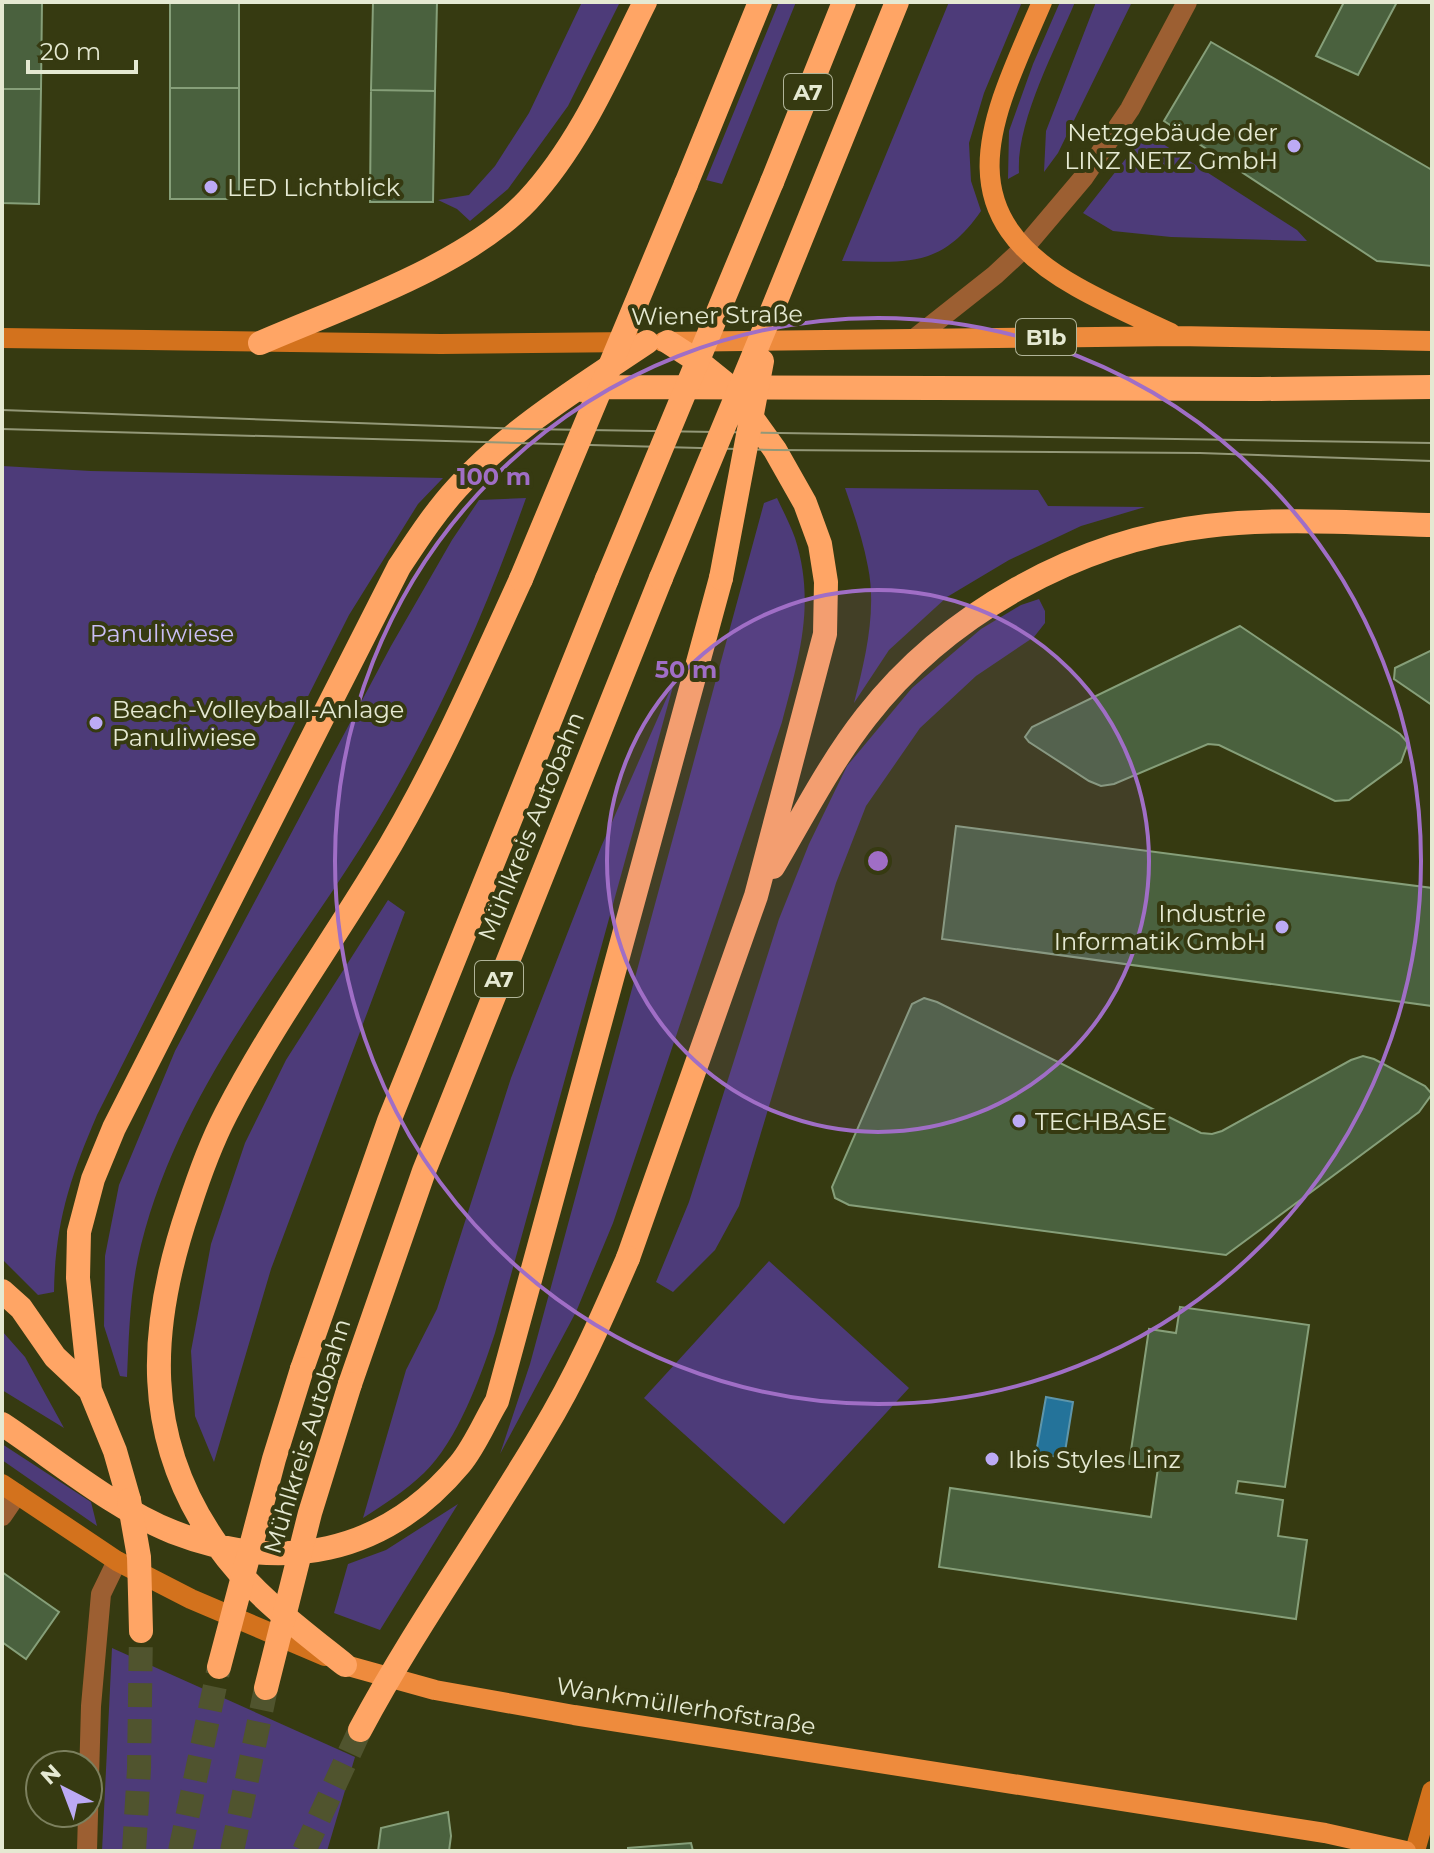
<svg xmlns="http://www.w3.org/2000/svg" width="1434" height="1853" font-family="Montserrat,sans-serif">
  <rect width="100%" height="100%" fill="#363a11"/>
  <path fill="#4d3b79" d="M582,2H620L568,106L508,189L470,221L457,209L438,200L469,195L495,166L529,113Z
    M779,2H796L722,184L706,180Z
    M949,2H1022L984,93L969,143L971,181L981,211C941,269 906,262 842,261Z
    M1060,2H1075C1055,50 1016,122 1019,173L1008,179L1009,131L1033,64Z
    M1096,2H1132L1058,153L1044,172L1046,131Z
    M1146,133L1297,230L1307,241L1171,237L1113,231L1083,213Z
    M2,466L91,471L443,478L418,504L349,615L97,1115C70,1178 55,1223 54,1292L38,1295L2,1259Z
    M845,488L1038,490L1048,506L1145,507L1081,526L1009,560L947,597L889,650L854,703C865,660 877,611 868,567C863,540 854,514 845,488Z
    M526,498C486,611 438,720 376,823C292,962 182,1082 141,1245C130,1288 129,1333 127,1377L120,1376L104,1326L105,1256L119,1185L175,1051L391,646L452,540L479,500Z
    M777,498C783,511 790,524 795,538C816,603 799,658 782,722L613,1223L576,1312L500,1454L530,1364L764,503Z
    M1039,599L1045,611V623L1034,637L976,676L920,728L866,806L836,883L739,1206L715,1250L673,1292L656,1282L689,1202L779,919L809,844L847,766L912,688L981,629L1021,605Z
    M675,679L495,1333C481,1376 457,1442 424,1473C405,1491 385,1504 363,1518L406,1370L437,1309L511,1078L601,847Z
    M388,900L405,912L271,1269L214,1462L195,1416L191,1351L211,1244L245,1143L286,1060Z
    M769,1261L909,1388L784,1524L644,1398Z
    M2,1331L25,1357L64,1428L2,1390Z
    M2,1444L91,1502L97,1526L2,1460Z
    M458,1504L380,1630L334,1613L348,1564L386,1550Z
    M112,1648L355,1757L327,1851H102Z"/>
  <path fill="#24739a" stroke="#5e96ab" stroke-width="2" d="M1046,1397L1073,1402L1064,1458L1036,1453Z"/>
  <path fill="#4a613e" stroke="#869f79" stroke-width="2" d="M2,2H42L41,89H2Z
    M170,2H239V88H170Z
    M373,2H437L435,91L371,90Z
    M1344,2H1397L1358,75L1316,56Z
    M1211,42L1432,170V266L1377,261L1164,121Z
    M170,88H239V199H170Z
    M2,89H41L39,204L2,203Z
    M371,90L435,91L433,202H370Z
    M1240,626L1400,734L1408,743L1401,762L1349,800L1335,801L1219,745L1208,744L1114,784L1101,786L1089,781L1029,742L1025,737L1032,727Z
    M1432,650V705L1394,679L1395,668Z
    M956,826L1432,888V1006L942,939Z
    M924,998L937,1002L1201,1133L1212,1134L1222,1131L1351,1060L1363,1056L1374,1059L1425,1086L1432,1094L1419,1112L1226,1255L849,1205L835,1198L832,1187L912,1004Z
    M1180,1307L1309,1325L1285,1487L1238,1481L1236,1493L1283,1500L1278,1536L1307,1540L1296,1619L939,1567L950,1488L1151,1517L1158,1468L1129,1464L1149,1329L1176,1333Z
    M2,1572L59,1612L26,1659L2,1642Z
    M448,1812L451,1836L449,1851H378L381,1828Z
    M691,1843L693,1851H628V1848Z"/>
  <g fill="none" stroke-linecap="round" stroke-linejoin="round">
    <path stroke="#50542e" stroke-width="24" stroke-dasharray="24 12" stroke-linecap="butt" d="M134,1851L139,1769L141,1631
      M180,1851L219,1667
      M232,1851L266,1688
      M304,1851L360,1730"/>
    <path stroke="#9c5f32" stroke-width="20" d="M914,339L995,275L1023,249L1084,177L1130,109L1187,2
      M2,1516L17,1494
      M87,1851L91,1706L101,1594L117,1561"/>
    <path stroke="#d3721d" stroke-width="20" d="M2,338L441,344L634,342
      M2,1484L117,1561L191,1599L325,1656
      M1415,1851L1432,1791"/>
    <path stroke="#ee8b3d" stroke-width="20" d="M1042,2C993,116 940,211 1077,287C1107,304 1139,318 1171,333
      M663,342L1177,336L1432,341
      M345,1665L435,1690L574,1715L1325,1833L1406,1851"/>
    <path stroke="#ffa565" stroke-width="24" d="M772,182L844,2
      M686,184L760,2
      M771,313L897,2
      M260,343C343,307 466,266 528,200C580,144 611,70 645,2
      M583,390L596,387L1260,389L1432,387
      M773,867C803,816 830,763 866,717C946,614 1077,541 1207,526C1281,517 1358,523 1432,525
      M628,1258L756,896L825,634L826,582L820,544L805,503L775,450L730,387L699,362L668,342
      M2,1291L21,1308L55,1357L90,1390
      M302,1369L389,1121L607,579
      M350,1384L424,1171L661,578
      M2,1424C55,1459 113,1508 173,1532C281,1574 384,1555 460,1464C475,1446 485,1421 497,1401L721,578
      M129,1500L115,1451L90,1390L78,1278L79,1232L93,1179L114,1128L399,567C417,540 435,512 457,488C509,430 583,385 647,342
      M345,1665C300,1629 252,1594 218,1546C141,1438 148,1327 189,1207C199,1176 211,1143 226,1114C270,1029 326,951 376,869C433,777 476,677 521,579"/>
    <path stroke="#949878" stroke-width="2" d="M2,410L525,429L1432,443
      M2,429L775,450L1200,453L1432,461"/>
    <path stroke="#ffa565" stroke-width="24" d="M661,578L771,313
      M721,578L762,361
      M521,579L686,184
      M607,579L772,182
      M129,1500L139,1557L141,1631
      M219,1667L274,1459L302,1369
      M266,1688L310,1513L350,1384
      M360,1730C415,1627 483,1533 542,1433C576,1377 602,1318 628,1258"/>
  </g>
  <circle cx="878" cy="861" r="271" fill="#a06ec6" fill-opacity=".12"/>
  <g fill="none" stroke="#a06ec6" stroke-width="4">
    <circle cx="878" cy="861" r="271"/>
    <circle cx="878" cy="861" r="543"/>
  </g>
  <g fill="#bcaaf5" stroke="#363a11" stroke-width="3">
    <circle cx="1294" cy="146" r="8"/>
    <circle cx="211" cy="187" r="8"/>
    <circle cx="96" cy="723" r="8"/>
    <circle cx="1282" cy="927" r="8"/>
    <circle cx="1019" cy="1121" r="8"/>
    <circle cx="992" cy="1459" r="8"/>
  </g>
  <g text-anchor="middle" dominant-baseline="central" stroke-width="8" stroke-linejoin="round" paint-order="stroke">
    <g fill="#363a11" stroke="#b0b498" stroke-width="2">
      <rect x="784" y="74" width="48" height="36" rx="6"/>
      <rect x="1016" y="319" width="60" height="36" rx="6"/>
      <rect x="475" y="961" width="48" height="36" rx="6"/>
    </g>
    <g font-size="22" font-weight="bold" fill="#e5e9d2">
      <text x="808" y="92">A7</text>
      <text x="1046" y="337">B1b</text>
      <text x="499" y="979">A7</text>
    </g>
    <g font-size="24" fill="#e5e9d2" stroke="#363a11" text-anchor="start">
      <text x="1278" y="132" text-anchor="end">Netzgebäude der<tspan x="1278" dy="28">LINZ NETZ GmbH</tspan></text>
      <text x="227" y="187">LED Lichtblick</text>
      <text x="112" y="709">Beach-Volleyball-Anlage<tspan x="112" dy="28">Panuliwiese</tspan></text>
      <text x="1266" y="913" text-anchor="end">Industrie<tspan x="1266" dy="28">Informatik GmbH</tspan></text>
      <text x="1035" y="1121">TECHBASE</text>
      <text x="1008" y="1459">Ibis Styles Linz</text>
    </g>
    <g font-size="24" fill="#e5e9d2" stroke="#363a11">
      <text transform="translate(717 315) rotate(-1)">Wiener Straße</text>
      <text transform="translate(531 826) rotate(-68)">Mühlkreis Autobahn</text>
      <text transform="translate(307 1436) rotate(-73)">Mühlkreis Autobahn</text>
      <text transform="translate(686 1706) rotate(9)">Wankmüllerhofstraße</text>
    </g>
    <g font-size="24" fill="#cabef4" stroke="#363a11">
      <text x="162" y="633">Panuliwiese</text>
    </g>
  </g>
  <circle cx="878" cy="861" r="12" fill="#a06ec6" stroke="#363a11" stroke-width="4"/>
  <g font-size="24" text-anchor="middle" font-weight="bold" fill="#a06ec6" stroke="#363a11" stroke-width="8" stroke-linejoin="round" paint-order="stroke">
    <text x="494" y="485">100 m</text>
    <text x="686" y="678">50 m</text>
  </g>
  <rect width="1434" height="1853" fill="none" stroke="#e5e9d2" stroke-width="8"/>
  <g transform="translate(64 1789) rotate(318)"><circle r="38" fill="#363a11" stroke="#7c805e" stroke-width="2"/>
  <path d="M0-6L14 30L0 20L-14 30Z" fill="#bcaaf5"/>
  <text y="-12" font-size="22" font-weight="bold" text-anchor="middle" fill="#e5e9d2">N</text>
  </g>
  <path d="M28 60v12h108v-12" fill="none" stroke="#e5e9d2" stroke-width="4"/>
  <text x="40" y="60" font-size="24" fill="#e5e9d2" stroke="#363a11" stroke-width="6" paint-order="stroke">20 m</text>
</svg>
